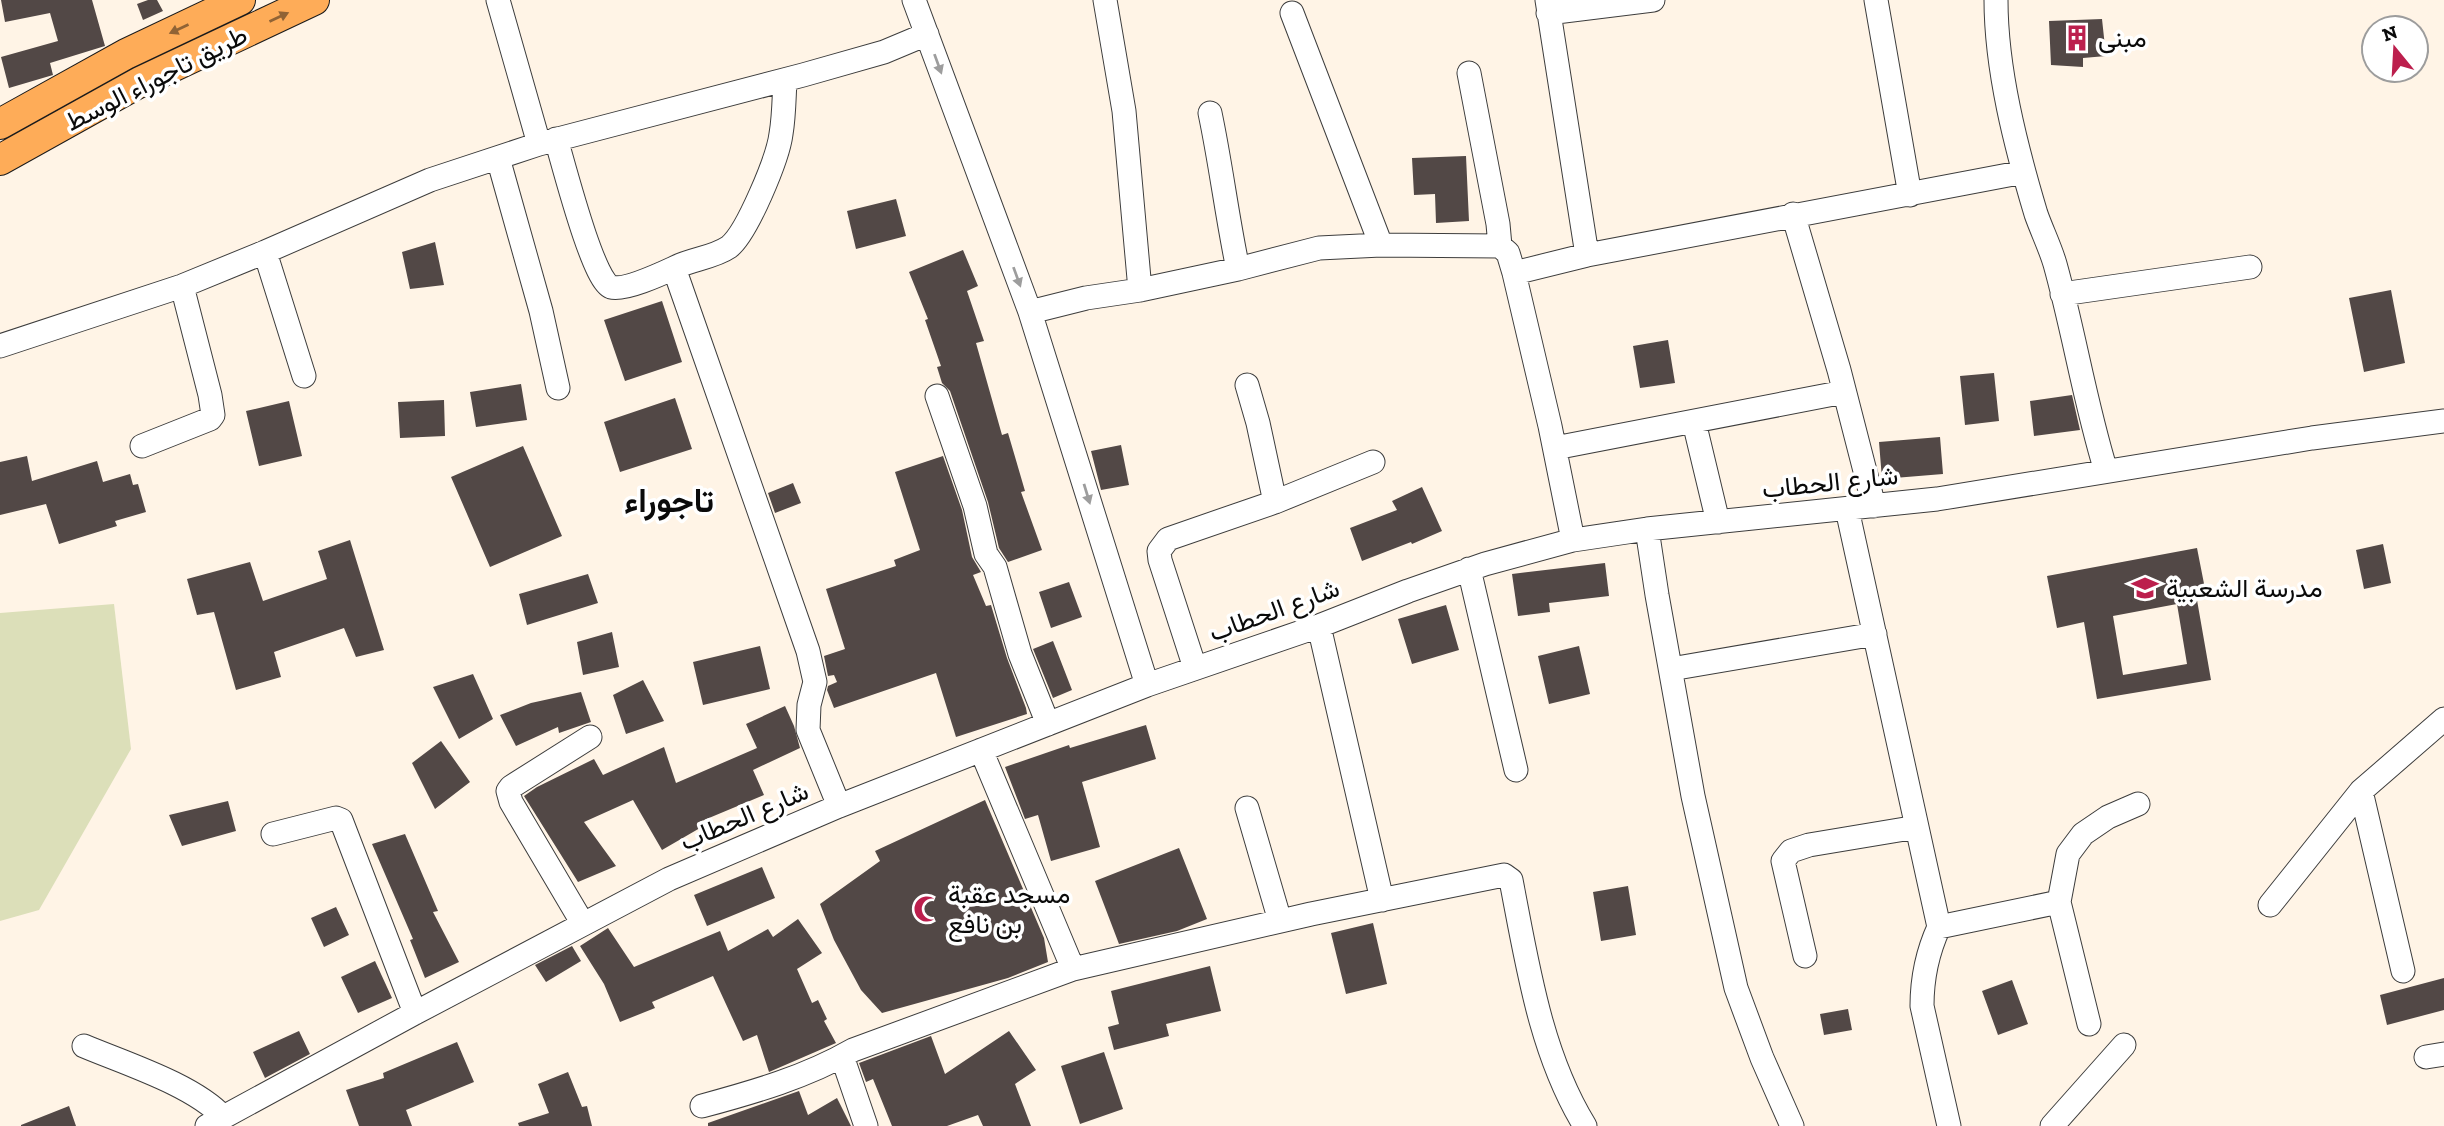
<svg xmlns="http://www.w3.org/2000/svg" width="2444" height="1126" font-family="'Zilla Slab',Vazirmatn,serif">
  <rect width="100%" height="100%" fill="#fff4e6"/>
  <path fill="#dcdfb9" d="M114,604L131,749L39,910L0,921V613Z"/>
  <path fill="#524846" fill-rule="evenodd" d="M1,0H92L105,46L50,63L53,75L9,88L1,57L58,41L50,13L5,22Z
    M148,0H157L163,11L143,20L137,4Z
    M2102,19L2106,56L2083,58V67L2051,65L2049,21Z
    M1466,156L1469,221L1436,223L1435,194L1414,195L1412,158Z
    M896,199L906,236L856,249L847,211Z
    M435,242L444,285L410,289L402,252Z
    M963,250L978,286L967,291L984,341L976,343L1002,435L1008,433L1025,491L1021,492L1042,550L1008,562L999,548L988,502L950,391L942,383L937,367L941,366L925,320L928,319L909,272Z
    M2391,290L2405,363L2364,372L2349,298Z
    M662,301L682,362L625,381L604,320Z
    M1668,340L1675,383L1640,388L1633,346Z
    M1994,373L1999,421L1965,425L1960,376Z
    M521,384L527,420L476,427L470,392Z
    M2072,395L2080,430L2034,436L2030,401Z
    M675,398L692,449L620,472L604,422Z
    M444,400L445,436L400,438L398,402Z
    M289,401L302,456L259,466L246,411Z
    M1940,437L1943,474L1882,479L1879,442Z
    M1121,445L1129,485L1101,490L1091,451Z
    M523,446L562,536L490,567L451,477Z
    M27,456L32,481L97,461L103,482L130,474L133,485L138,484L146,512L115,521L117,526L59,544L46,504L0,515V462Z
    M943,456L962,510L972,557L981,572L973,575L986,606L991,605L1007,658L1026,708L1027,714L956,737L936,673L834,708L827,690L828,686L837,682L834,675L828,676L824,656L845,649L826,589L896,566L894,560L920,550L895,472Z
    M793,483L801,503L775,513L768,493Z
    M1422,487L1442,531L1412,544L1411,542L1362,561L1350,528L1397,510L1392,501Z
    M350,540L384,650L356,657L344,628L274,652L281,677L236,690L214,612L197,615L187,579L250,562L263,601L327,579L318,551Z
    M2383,544L2391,583L2364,589L2356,550Z
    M2197,548L2207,599L2197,600L2211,680L2097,699L2084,622L2057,628L2047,576ZM2177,604L2187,664L2123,675L2113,616Z
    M1605,563L1609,596L1549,603L1550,612L1518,616L1512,574Z
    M588,574L598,603L527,625L519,594Z
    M1069,582L1082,617L1051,628L1039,592Z
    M1446,605L1459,650L1412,664L1398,619Z
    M612,632L619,667L583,675L577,642Z
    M1053,641L1072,690L1053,698L1033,649Z
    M760,646L770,689L703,705L693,662Z
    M1579,646L1590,694L1549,704L1538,656Z
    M473,674L493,719L459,739L433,687Z
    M643,680L664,721L626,734L613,695Z
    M581,692L591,722L559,733L558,727L516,746L500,715L531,703Z
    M785,706L794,726L800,748L753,770L764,795L697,823L700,828L662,850L633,800L584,822L616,866L578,882L524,796L537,787L594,759L603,775L664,747L676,783L757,748L746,724Z
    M1146,725L1156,759L1082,782L1100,847L1051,861L1038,815L1025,819L1005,767L1069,745L1070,748Z
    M441,741L470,782L435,809L412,763Z
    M985,800L1044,938L1048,962L1008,978L882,1013L861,990L834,940L820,904L880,861L875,851Z
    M228,801L236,831L182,846L169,815Z
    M405,834L438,911L433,912L459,962L425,978L410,940L413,939L372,844Z
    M1179,848L1207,919L1177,931L1119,944L1095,881Z
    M762,867L775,898L707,926L694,895Z
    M1628,886L1636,935L1601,941L1593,892Z
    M336,907L349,935L324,947L311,918Z
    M798,919L822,953L797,969L812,1003L818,1000L827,1019L824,1021L836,1043L769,1072L757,1035L743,1041L713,976L652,1002L655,1008L620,1022L604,984L580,946L608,928L634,967L720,931L728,951L768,929L773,937Z
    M1373,923L1387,984L1346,994L1331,933Z
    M572,946L581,961L546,982L535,965Z
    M375,961L392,998L358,1013L341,977Z
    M1210,966L1221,1011L1166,1024L1169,1036L1114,1050L1108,1027L1119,1024L1111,991Z
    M2444,978V1010L2387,1025L2380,995Z
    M2012,980L2028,1024L1998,1035L1982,991Z
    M1848,1009L1852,1030L1824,1035L1820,1014Z
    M299,1031L310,1054L265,1078L253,1052Z
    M1009,1031L1036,1070L1015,1084L1031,1126H983L978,1115L947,1126H892L873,1079L866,1082L859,1063L931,1036L945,1074Z
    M457,1042L474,1082L406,1110L412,1126H359L346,1090L384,1078L383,1073Z
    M1104,1052L1123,1109L1080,1124L1061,1066Z
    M568,1072L582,1107L587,1106L592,1126H519L518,1123L549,1113L538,1084Z
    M799,1091L808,1115L837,1098L851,1126H708V1123Z
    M69,1106L76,1126H21V1125Z"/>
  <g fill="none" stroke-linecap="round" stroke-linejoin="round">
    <g stroke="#3d3d3d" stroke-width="25">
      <path id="minor" d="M498,0L539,144
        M914,0L1030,312L1147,685
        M1105,0L1124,111L1140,290
        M1547,0L1587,255
        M1876,0L1910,195
        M1996,0C1996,70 2016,147 2036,214C2042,231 2050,247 2055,264C2074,332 2085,403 2106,471
        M1292,13L1381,245
        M1548,13L1653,0
        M1469,73L1498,224L1500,246
        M1210,113C1221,165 1227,217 1238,269
        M556,139C563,162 593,281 611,287C624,291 661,274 674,268L808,651L815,682L809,705L808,730L839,806
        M498,158L541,311L558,388
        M1793,214L1839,370L1874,506
        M265,252L304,376
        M674,268C691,259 713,258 729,247C747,233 778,158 781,134C784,117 784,98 785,80
        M1514,273L1587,255L2024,172
        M2062,294L2250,267
        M1030,312L1086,298L1140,290L1238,269L1319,248L1381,245L1500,246L1508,253L1514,273L1550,426L1573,540
        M0,346L182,286L265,252L430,180L539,144L803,75L884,52L927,34
        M1247,385L1258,423L1275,502
        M937,396L975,506L986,554L995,567L1020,654L1048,724
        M1694,422L1718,522
        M142,446L210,419L213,415L210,395L182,286
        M1555,448L1844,392
        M1847,509L1939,927C1927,953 1922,978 1922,1006L1949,1126
        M1647,529L1657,595L1693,796L1736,988L1762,1058L1792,1126
        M1469,569L1516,770
        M1319,626L1382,900
        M1195,668L1160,560L1159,551L1168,539L1275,502L1373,462
        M1671,669L1875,634
        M981,750L1073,969
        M2361,791L2403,971
        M1247,808L1280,921
        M273,834L336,818L341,820L415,1013
        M2270,905L2361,791L2444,719
        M583,924L511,802L508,791L511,787L590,737
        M1939,927L2059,902
        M1805,956L1783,861L1791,851L1809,845L1917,827
        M2089,1024L2059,902L2068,854L2083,834L2108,817L2138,804
        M84,1046C124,1063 194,1085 223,1117
        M842,1056L866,1126
        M2426,1057L2444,1054
        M702,1106C754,1092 806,1077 853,1050L1073,969L1311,914L1504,875L1511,880C1527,962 1540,1053 1585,1126
        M207,1126L415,1013L669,879L839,806L1147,685L1319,626L1408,591L1485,564L1573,540L1647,529L1937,499L2312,438L2444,421
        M2052,1126L2124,1045"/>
    </g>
    <g stroke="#1b1b1b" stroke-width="32">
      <path id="major" d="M0,124L126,54L240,0
        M0,160L140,82L314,0"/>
    </g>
    <use href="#minor" stroke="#fff" stroke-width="23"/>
    <use href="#major" stroke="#feac58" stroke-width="30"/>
  </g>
  <defs><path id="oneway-solid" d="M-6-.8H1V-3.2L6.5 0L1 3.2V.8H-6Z" transform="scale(1.75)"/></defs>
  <g fill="#906335">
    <use href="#oneway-solid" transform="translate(279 17) rotate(-25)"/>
    <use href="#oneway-solid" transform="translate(179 29) rotate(155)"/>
  </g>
  <g fill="#9d9d9d">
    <use href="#oneway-solid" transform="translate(938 64) rotate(70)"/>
    <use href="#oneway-solid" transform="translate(1017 277) rotate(70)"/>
    <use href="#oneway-solid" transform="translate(1087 494) rotate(73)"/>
  </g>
  <defs>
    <g id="building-bare" transform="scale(2.1)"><path d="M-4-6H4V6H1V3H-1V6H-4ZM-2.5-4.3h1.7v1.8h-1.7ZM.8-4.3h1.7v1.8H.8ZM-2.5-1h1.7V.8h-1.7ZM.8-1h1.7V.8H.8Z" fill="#bc1f4d" stroke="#fff" stroke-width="2.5" paint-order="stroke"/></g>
    <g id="school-bare" transform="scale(2.1)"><path d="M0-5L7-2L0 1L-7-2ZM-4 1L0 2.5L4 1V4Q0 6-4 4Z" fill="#bc1f4d" stroke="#fff" stroke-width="2.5" paint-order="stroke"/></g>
    <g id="mosque-bare" transform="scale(2.1)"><path d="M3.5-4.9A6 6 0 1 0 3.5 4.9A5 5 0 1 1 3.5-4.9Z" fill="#bc1f4d" stroke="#fff" stroke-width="2.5" paint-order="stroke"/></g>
  </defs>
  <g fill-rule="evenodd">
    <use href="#building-bare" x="2077" y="38"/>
    <use href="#school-bare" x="2145" y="588"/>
    <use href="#mosque-bare" x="927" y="909"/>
  </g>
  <g text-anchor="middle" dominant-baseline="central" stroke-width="7" stroke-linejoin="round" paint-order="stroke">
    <g font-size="26" fill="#0a0a0a" stroke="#fff" text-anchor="start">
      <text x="2098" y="38">مبنى</text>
      <text x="2166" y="588">مدرسة الشعبية</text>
      <text x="948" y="894">مسجد عقبة<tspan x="948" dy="30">بن نافع</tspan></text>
    </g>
    <g font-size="26" fill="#0a0a0a" stroke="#fff">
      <text transform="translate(156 78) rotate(-27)">طريق تاجوراء الوسط</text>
      <text transform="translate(1830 482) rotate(-6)">شارع الحطاب</text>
      <text transform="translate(1274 610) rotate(-20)">شارع الحطاب</text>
      <text transform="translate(744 816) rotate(-23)">شارع الحطاب</text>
    </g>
    <g font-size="33" font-weight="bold" fill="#0a0a0a" stroke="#fff">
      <text x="669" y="500">تاجوراء</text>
    </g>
  </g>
  <g transform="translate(2395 49) rotate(342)"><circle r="33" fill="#ffffff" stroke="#9d9d9d" stroke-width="2"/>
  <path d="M0-5L12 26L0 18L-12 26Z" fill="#bc1f4d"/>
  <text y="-10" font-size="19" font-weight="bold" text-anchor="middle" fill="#0a0a0a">N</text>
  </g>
</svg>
